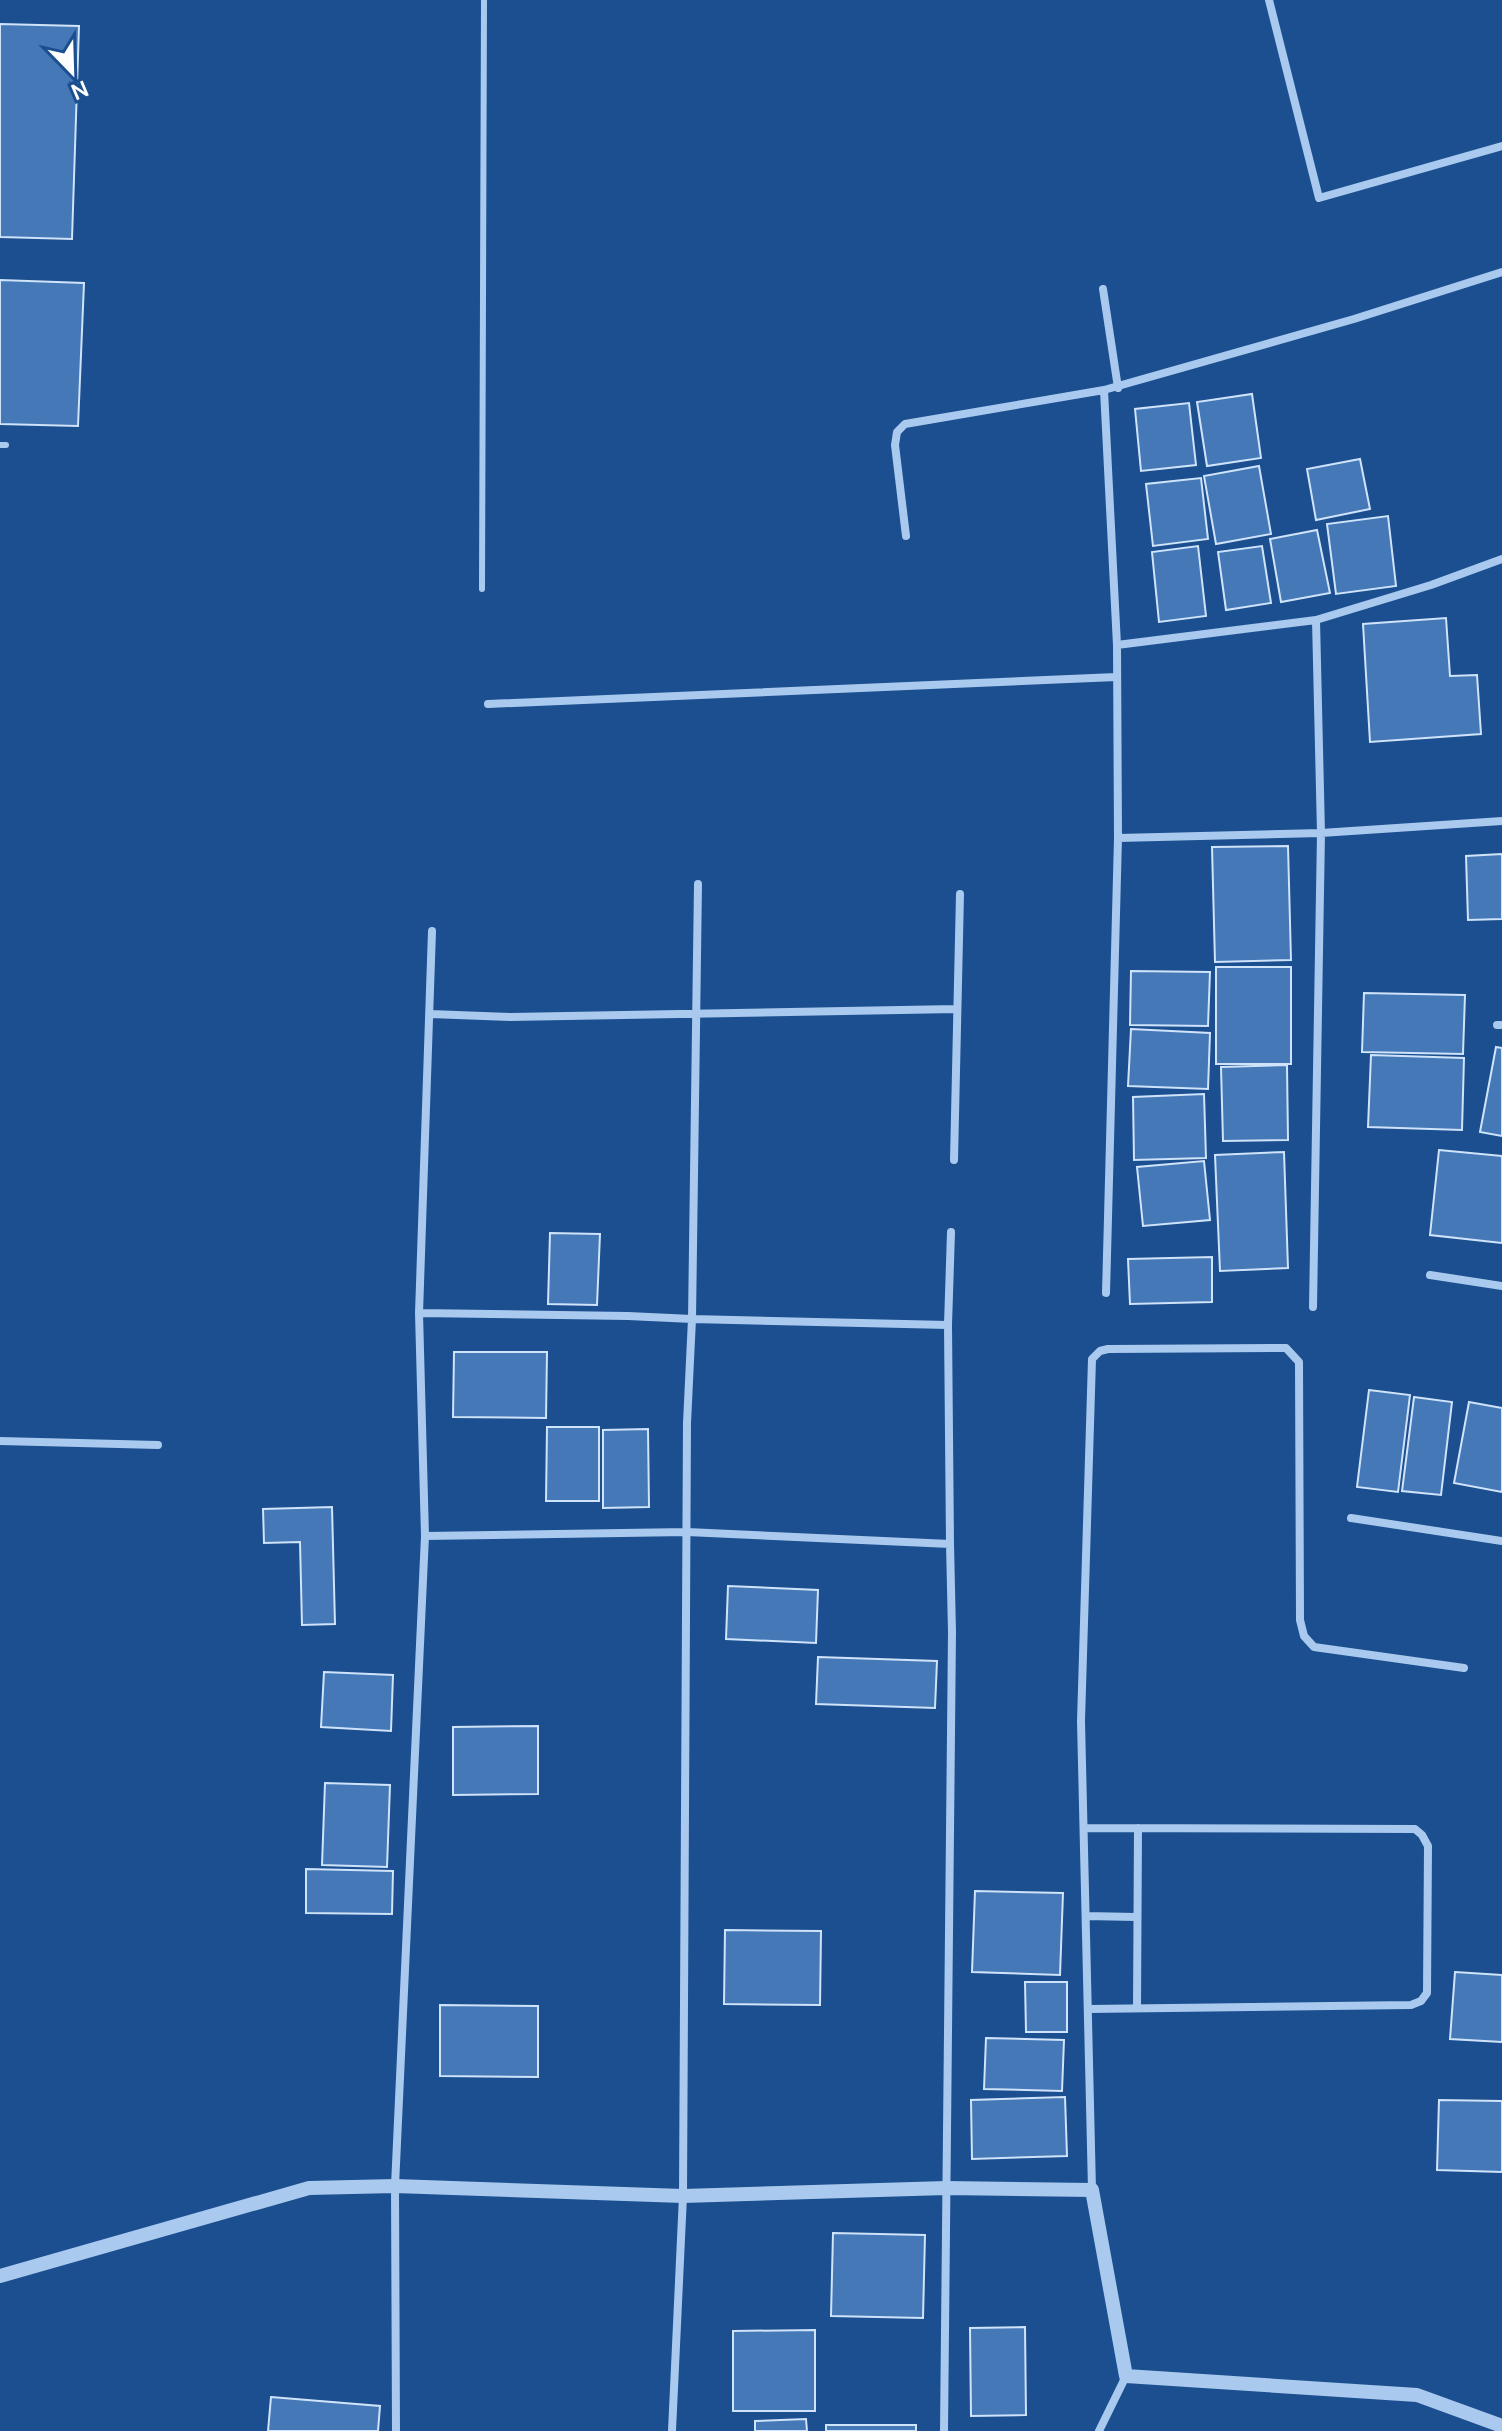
<svg xmlns="http://www.w3.org/2000/svg" width="1502" height="2431" font-family="Manrope,sans-serif">
  <rect width="100%" height="100%" fill="#1b4f8f"/>
  <path fill="#4478b7" stroke="#cfe3fa" stroke-width="2" d="M0,24L79,26L72,239L0,237Z
    M0,280L84,283L78,426L0,424Z
    M1252,394L1261,458L1207,466L1197,402Z
    M1189,403L1196,465L1141,471L1135,409Z
    M1360,459L1370,509L1316,520L1307,469Z
    M1259,466L1271,534L1216,544L1204,476Z
    M1201,478L1208,539L1153,546L1146,484Z
    M1388,516L1396,586L1336,594L1327,524Z
    M1317,530L1330,593L1281,602L1270,539Z
    M1198,546L1206,616L1159,622L1152,552Z
    M1262,546L1271,603L1226,610L1218,552Z
    M1446,618L1450,676L1477,675L1481,734L1370,742L1363,624Z
    M1288,846L1291,960L1215,962L1212,847Z
    M1502,854V919L1468,920L1466,856Z
    M1216,967H1291V1064H1216Z
    M1131,971L1210,972L1208,1026L1130,1025Z
    M1364,993L1465,995L1463,1054L1362,1052Z
    M1131,1029L1210,1033L1208,1089L1128,1086Z
    M1496,1047L1502,1048V1136L1480,1132Z
    M1371,1055L1464,1058L1462,1130L1368,1127Z
    M1287,1065L1288,1140L1223,1141L1221,1067Z
    M1204,1094L1206,1158L1134,1160L1133,1097Z
    M1439,1150L1502,1156V1243L1430,1235Z
    M1284,1152L1288,1268L1220,1271L1215,1155Z
    M1204,1161L1210,1220L1143,1226L1137,1167Z
    M550,1233L600,1234L597,1305L548,1304Z
    M1212,1257V1302L1130,1304L1128,1259Z
    M454,1352H547L546,1418L453,1417Z
    M1369,1390L1410,1395L1398,1492L1357,1487Z
    M1414,1397L1452,1402L1441,1495L1402,1491Z
    M1469,1402L1502,1408V1492L1454,1483Z
    M547,1427H599V1501H546Z
    M648,1429L649,1507L603,1508V1430Z
    M332,1507L335,1624L302,1625L300,1542L264,1543L263,1509Z
    M728,1586L818,1590L816,1643L726,1639Z
    M818,1657L937,1661L935,1708L816,1704Z
    M324,1672L393,1675L391,1731L321,1727Z
    M538,1726V1794L453,1795V1727Z
    M325,1783L390,1785L387,1867L322,1865Z
    M306,1869L393,1871L392,1914L306,1913Z
    M975,1891L1063,1893L1060,1975L972,1972Z
    M725,1930L821,1931L820,2005L724,2004Z
    M1455,1972L1502,1975V2042L1450,2039Z
    M1025,1982H1067V2032H1026Z
    M440,2005L538,2006V2077L440,2076Z
    M986,2038L1064,2040L1062,2091L984,2089Z
    M1065,2097L1067,2156L972,2159L971,2100Z
    M1439,2100L1502,2101V2172L1437,2170Z
    M833,2233L925,2235L923,2318L831,2316Z
    M1025,2327L1026,2415L971,2416L970,2328Z
    M815,2330V2411H733V2331Z
    M271,2397L380,2406L378,2431H268Z
    M806,2419L807,2431H755V2421Z
    M826,2425H916V2431H826Z"/>
  <g fill="none" stroke-linecap="round" stroke-linejoin="round">
    <path stroke="#a9c9ee" stroke-width="6" d="M0,445H6
      M482,589L484,0"/>
    <path stroke="#a9c9ee" stroke-width="8" d="M1269,0L1319,198L1502,146
      M1502,272L1354,319L1104,390L1117,645L1118,838L1321,833L1502,821
      M1103,289L1118,388
      M906,536L895,445L897,432L905,424L1104,390
      M1117,645L1316,620L1431,585L1502,559
      M488,704L1116,677
      M698,884L692,1319L948,1325
      M430,1014L510,1017L956,1009
      M1497,1025H1502
      M954,1160L960,894
      M1430,1275L1502,1286
      M1106,1293L1118,838
      M1313,1307L1321,833L1316,620
      M419,1313L628,1316L692,1319L687,1423L683,2196L672,2431
      M0,1441L158,1445
      M1351,1518L1502,1541
      M425,1536L687,1532L950,1544L952,1632L944,2431
      M950,1544L948,1325L951,1232
      M1084,1828L1415,1829L1422,1835L1428,1846L1427,1993L1421,2001L1411,2005L1088,2009
      M1086,1916L1136,1917
      M1137,2008L1138,1828
      M1092,2190L1081,1721L1092,1359L1100,1351L1108,1349L1286,1348L1299,1362L1300,1620L1304,1636L1314,1647L1464,1668
      M396,2431L395,2186L425,1536L419,1313L432,931
      M1099,2431L1126,2376"/>
    <path stroke="#a9c9ee" stroke-width="14" d="M0,2276L309,2188L395,2186L683,2196L946,2188L1092,2190L1126,2376L1417,2395L1502,2426"/>
  </g>
  <g transform="translate(72 72) rotate(157)" stroke="#1b4f8f" stroke-width="6" paint-order="stroke">
  <path d="M0-6L14 30L0 20L-14 30Z" fill="#ffffff"/>
  <text y="-12" font-size="22" font-weight="bold" text-anchor="middle" fill="#ffffff">N</text>
  </g>
</svg>
